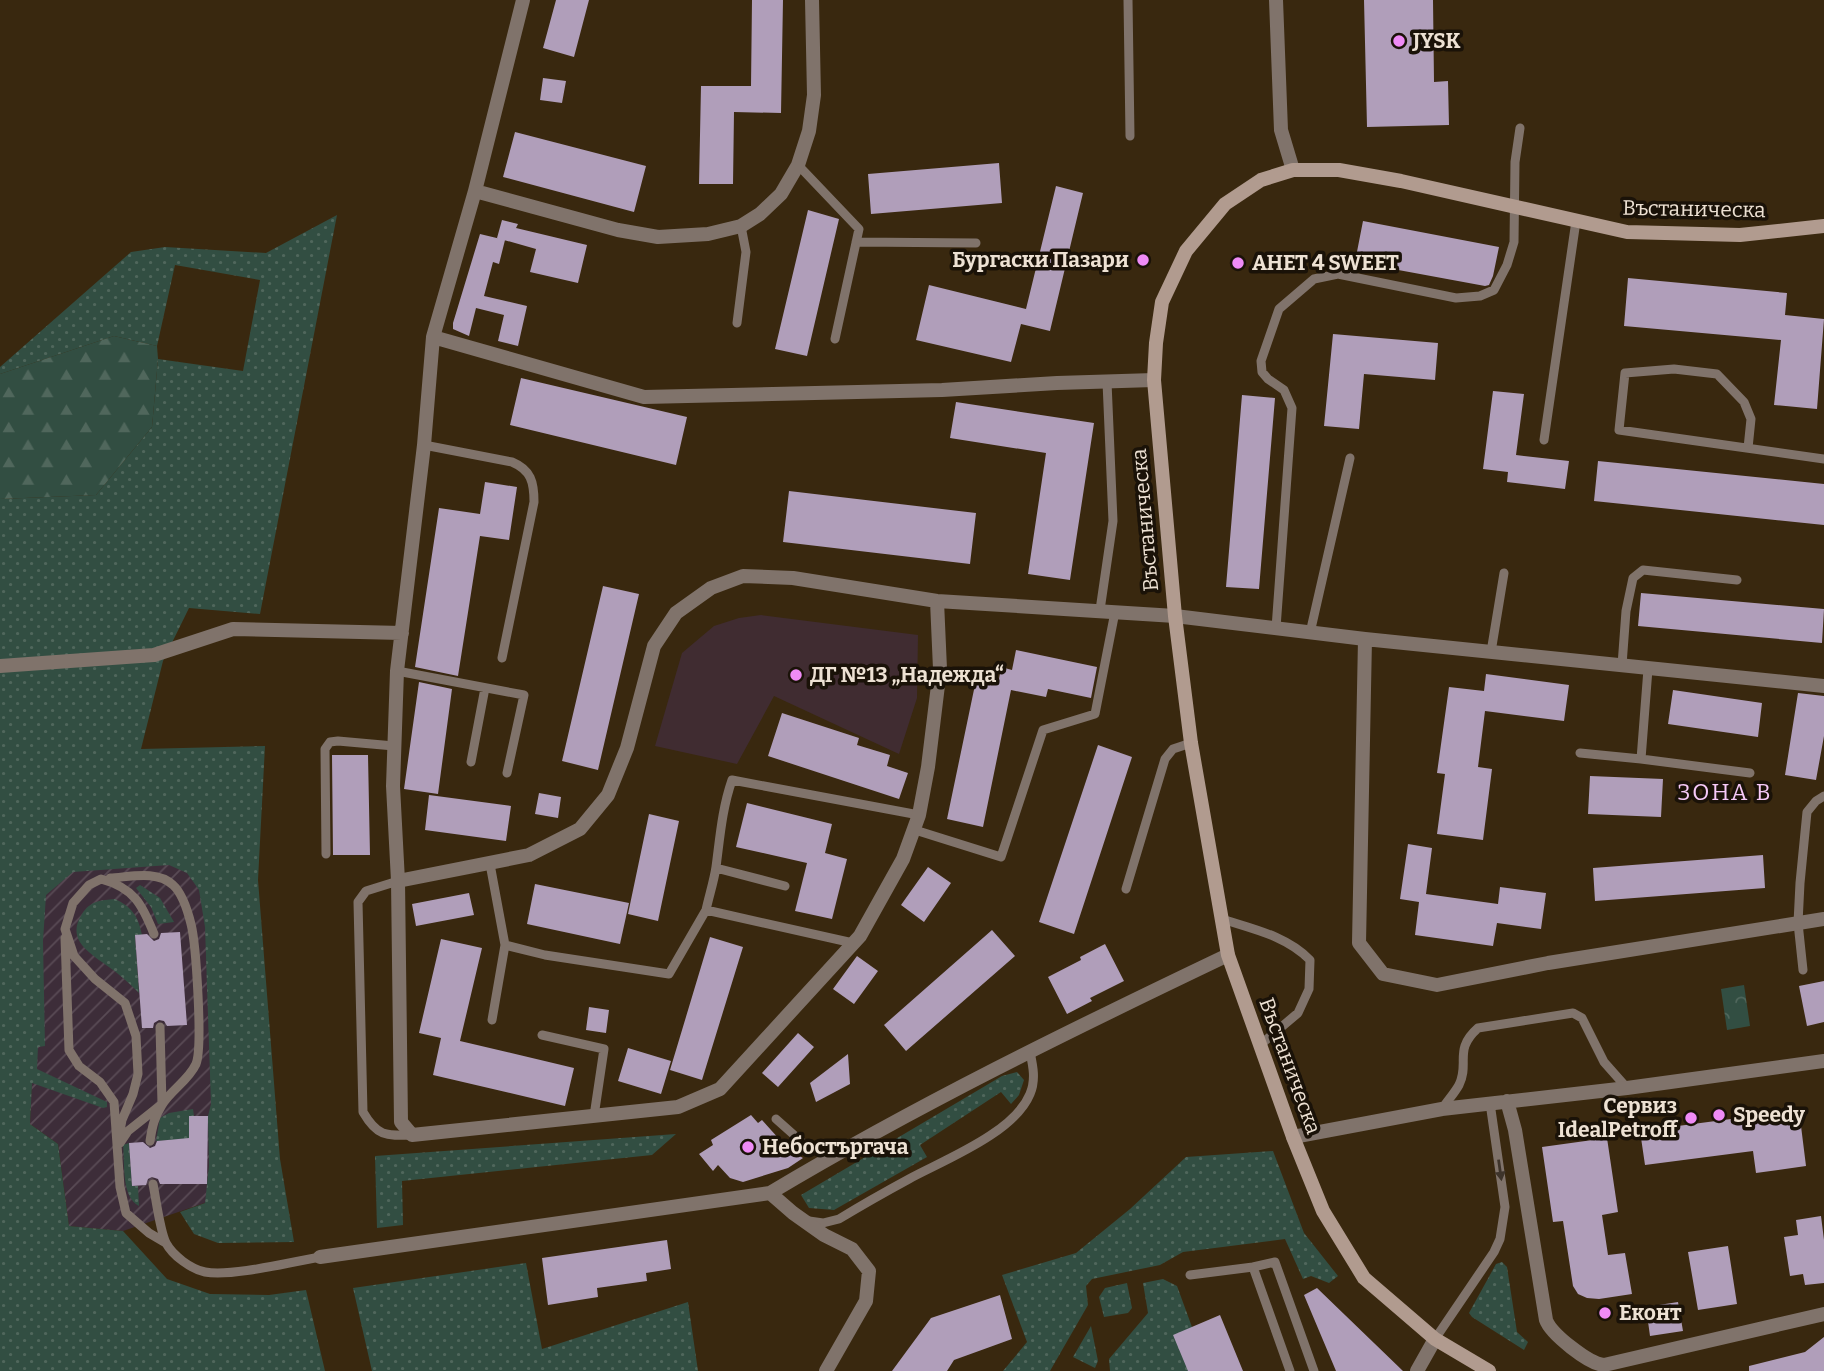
<svg xmlns="http://www.w3.org/2000/svg" width="1824" height="1371" font-family="Bitter,serif">
  <defs>
    <pattern id="industrial-furrows" width="10" height="10" patternUnits="userSpaceOnUse" patternTransform="scale(1.75)"><rect width="10" height="10" fill="#3d2d39"/><path d="M-1 1l2-2M0 10L10 0M9 11l2-2" fill="none" stroke="#594b55"/></pattern>
    <pattern id="grass-dots" width="8" height="8" patternUnits="userSpaceOnUse" patternTransform="scale(1.75)"><rect width="8" height="8" fill="#324e42"/><path d="M2 2h.1M6 6h.1" fill="none" stroke="#50675c" stroke-width="1.8" stroke-linecap="round"/></pattern>
    <pattern id="forest-firs" width="22" height="20" patternUnits="userSpaceOnUse" patternTransform="scale(1.75)"><rect width="22" height="20" fill="#324e42"/><path d="M5 1l3.5 6h-7zM16 11l3.5 6h-7z" fill="#50675c"/></pattern>
    <pattern id="park-crowns" width="20" height="18" patternUnits="userSpaceOnUse" patternTransform="scale(1.75)"><rect width="20" height="18" fill="#324e42"/><path d="M2 6a3 3 0 1 1 6 0M12 15a3 3 0 1 1 6 0" fill="none" stroke="#50675c"/></pattern>
  </defs>
  <rect width="100%" height="100%" fill="#39280f"/>
  <path fill="url(#industrial-furrows)" d="M190,850L238,896L219,1198L123,1231L69,1226L58,1144L30,1124L40,880L72,855Z"/>
  <path fill="#402c31" d="M761,615L918,635L917,698L899,754L774,696L737,764L655,746L682,653L714,626L739,618Z"/>
  <path fill="url(#grass-dots)" d="M337,215L260,614L189,608L163,661L141,749L265,746L258,880L280,1159L294,1242L218,1243L194,1234L180,1212L205,1203L209,1166L208,1116L211,1104L205,927L199,890L187,873L169,865L73,872L46,895L43,941L45,1046L38,1047L37,1069L107,1102V1107L103,1108L32,1083L30,1124L58,1144L69,1226L123,1231L167,1279L210,1294L269,1295L306,1290L325,1371H0V499L96,495L152,427L158,359L243,371L260,280L175,265L157,346L114,336L0,374V367L131,252L165,247L266,253Z
    M140,885L160,898L174,922L158,924L151,907L136,888Z
    M115,899C132,907 138,916 142,935L135,936L139,993C129,983 118,973 106,965C88,952 66,939 82,914C90,901 101,900 115,899Z
    M1017,1072L1024,1080L1019,1095L1011,1104L1001,1092L920,1145L927,1157L834,1210L809,1208L801,1195L1002,1076Z
    M193,1109L194,1116L189,1117L190,1170L174,1140L156,1141L160,1118L169,1113Z
    M676,1134L652,1155L402,1181L403,1225L377,1228L375,1156Z
    M129,1143L132,1186H138L139,1206C121,1197 125,1163 123,1145Z
    M1273,1151L1304,1233L1338,1276L1329,1283L1311,1276L1303,1279L1285,1239L1183,1252L1160,1265L1092,1279L1086,1286L1088,1305L1050,1371H1003L1027,1342L1002,1275L1076,1253L1130,1209L1186,1157Z
    M1502,1262L1507,1267L1517,1332L1528,1342L1524,1350L1472,1317L1469,1313L1496,1264Z
    M526,1263L542,1349L688,1302L698,1371H372L353,1288Z
    M1163,1279L1177,1286L1192,1327L1188,1371H1110L1109,1359L1148,1313L1143,1283Z
    M1127,1283L1132,1308L1128,1313L1104,1317L1099,1297L1105,1288Z
    M1091,1326L1098,1361L1095,1368L1073,1357Z"/>
  <path fill="url(#forest-firs)" d="M114,336L157,346L158,359L152,427L96,495L0,499V374Z"/>
  <path fill="url(#park-crowns)" d="M1744,985L1750,1026L1727,1030L1721,989Z"/>
  <path fill="#b09eba" d="M556,0H589L574,57L543,48Z
    M752,0H783L781,113L734,112L733,184H699L701,86H751Z
    M1364,0H1433L1434,82L1448,81L1449,125L1367,127Z
    M543,78L566,81L562,103L540,100Z
    M515,132L646,166L634,212L503,177Z
    M999,163L1002,203L871,214L868,174Z
    M1056,186L1083,193L1050,331L1021,324L1011,362L916,340L929,285L1026,309Z
    M808,210L839,219L807,356L775,349Z
    M502,220L518,224L516,228L587,245L578,283L530,272L536,249L497,238Z
    M1363,221L1499,247L1493,276L1489,285L1485,286L1355,262Z
    M480,234L505,240L499,264L493,262L484,296L527,306L518,346L498,341L504,315L476,308L469,336L453,329V323Z
    M1628,278L1787,293L1785,315L1824,319L1817,409L1774,405L1781,340L1624,326Z
    M1333,334L1438,343L1435,380L1364,374L1359,429L1324,426Z
    M521,378L687,417L676,465L510,425Z
    M1493,391L1524,394L1516,455L1569,461L1565,489L1507,482L1508,472L1483,469Z
    M1242,395L1275,398L1259,589L1226,587Z
    M956,402L1094,423L1070,580L1028,574L1046,453L950,438Z
    M1598,461L1824,484V525L1594,501Z
    M485,482L517,487L509,540L480,536L458,676L415,667L439,508L480,514Z
    M789,491L976,513L970,564L783,542Z
    M603,586L639,594L598,770L562,761Z
    M1641,593L1824,609L1822,643L1638,626Z
    M1016,650L1097,667L1091,698L1048,689L1046,697L1011,690L983,827L947,819L976,680L998,685L1001,667L1012,670Z
    M1486,674L1569,685L1564,721L1485,711L1478,767L1492,769L1483,840L1437,834L1445,774L1437,773L1449,687L1484,691Z
    M419,682L452,689L438,794L404,789Z
    M1673,690L1762,703L1758,737L1668,724Z
    M1798,693L1824,696V736L1816,780L1785,775Z
    M782,713L859,738L857,745L890,755L887,766L908,773L899,799L768,756Z
    M1098,745L1132,757L1074,934L1039,922Z
    M332,755H368L370,855H333Z
    M1590,776L1663,779L1661,817L1588,814Z
    M539,793L561,797L558,818L535,814Z
    M429,795L511,806L506,841L425,830Z
    M747,803L832,824L825,853L847,859L832,919L795,911L807,863L736,847Z
    M649,814L679,821L658,921L628,914Z
    M1408,844L1432,848L1426,894L1498,904L1500,887L1546,893L1541,929L1497,923L1493,946L1415,935L1419,902L1400,899Z
    M1763,855L1765,888L1595,901L1593,868Z
    M928,867L951,883L924,922L901,905Z
    M535,884L629,903L620,944L527,924Z
    M469,893L474,915L416,926L412,904Z
    M992,930L1015,956L906,1051L884,1025Z
    M180,932L187,1025L167,1026L164,1021L159,1020L154,1023L153,1028H142L135,935L147,934L154,941L159,939L161,933Z
    M710,937L743,947L702,1080L670,1070Z
    M441,939L482,948L460,1041L574,1068L565,1106L433,1075L441,1038L419,1033Z
    M1105,944L1124,981L1090,998L1092,1001L1067,1014L1048,977L1081,960L1080,957Z
    M857,956L878,971L854,1004L833,989Z
    M1824,981V1022L1807,1026L1799,986Z
    M589,1007L609,1010L606,1033L586,1030Z
    M798,1033L814,1047L778,1087L762,1073Z
    M628,1048L671,1061L661,1094L618,1081Z
    M848,1054L850,1084L816,1102L810,1083Z
    M1799,1110L1806,1166L1756,1173L1753,1151L1645,1165L1640,1131Z
    M751,1115L758,1123L762,1120L789,1150L803,1158L788,1168L743,1182L730,1178L718,1165L713,1171L699,1154L713,1145L711,1140Z
    M189,1116H208L207,1184H160L158,1179L152,1177L148,1179L146,1185L132,1186L129,1143L143,1142L150,1148L155,1146L157,1141L189,1138Z
    M1607,1138L1618,1212L1602,1215L1608,1255L1625,1253L1632,1294L1599,1299L1587,1298L1578,1294L1573,1286L1563,1221L1553,1222L1542,1147Z
    M1821,1216L1824,1240V1283L1805,1285L1803,1274L1790,1276L1784,1237L1798,1235L1796,1220Z
    M667,1240L671,1269L646,1273L647,1281L597,1288L598,1297L548,1305L542,1258Z
    M1728,1246L1737,1304L1698,1310L1688,1252Z
    M1317,1288L1403,1371H1336L1304,1295Z
    M1000,1295L1012,1339L954,1360L947,1371H892L931,1318Z
    M1678,1302L1683,1331L1650,1336L1646,1307Z
    M1220,1315L1243,1371H1188L1173,1335Z
    M1824,1337V1371H1749V1366L1805,1352Z"/>
  <g fill="none" stroke-linecap="round" stroke-linejoin="round">
    <path stroke="#80736b" stroke-width="9" d="M1128,0L1130,136
      M798,165L859,229L835,339
      M856,242L976,243
      M737,323L746,252L741,226
      M1544,440L1576,221
      M424,445L512,462C531,470 534,482 534,502L502,658
      M1748,448L1751,419L1744,402L1717,374L1674,369L1625,373L1619,430C1687,440 1756,449 1824,459
      M1100,610L1113,521L1107,382
      M1276,628L1292,408L1284,390L1268,379L1262,372L1261,361L1279,309L1314,279L1338,274L1456,298L1480,296L1494,290L1507,265L1514,242L1515,162L1520,128
      M1310,633L1350,458
      M1491,652L1504,573
      M1622,665L1626,611L1633,578L1643,570L1737,580
      M1648,669L1641,759L1750,773
      M397,671L524,695L507,773
      M1580,753L1641,759
      M471,762L485,688
      M915,830L1001,857L1043,730L1095,714L1115,612
      M326,854L325,749L330,742L338,741L394,746
      M490,864L505,945L492,1020
      M716,868L785,886
      M110,878C130,877 157,870 173,885C182,893 188,912 191,924C196,944 203,1047 196,1064C188,1081 171,1090 162,1105C154,1117 152,1128 150,1141
      M398,881L366,891L358,902L363,1112C377,1136 385,1136 412,1135
      M1126,889L1165,759L1173,749L1191,743
      M706,910C709,896 714,881 716,867C720,837 722,809 732,780L919,815
      M1222,919C1253,929 1287,936 1310,960L1309,989L1298,1013L1260,1045
      M65,938L69,1050L79,1066L100,1082L114,1102L120,1187L126,1213L149,1233L166,1243
      M505,945L545,955L669,974L706,910L853,943
      M1803,970L1798,923L1800,883L1807,812L1816,801L1824,796
      M542,1035L604,1049L594,1116
      M1442,1109C1447,1101 1454,1094 1459,1085C1470,1063 1453,1050 1478,1028L1573,1013L1582,1018L1604,1062L1627,1088
      M776,1119L803,1143L829,1157
      M120,1143L128,1131L162,1104L160,1027
      M117,1147L122,1120L133,1094L138,1074L136,1036L125,1003L95,979L74,956L65,929L73,903L89,885L101,879C134,888 142,904 154,934
      M153,1184C156,1199 160,1231 166,1243C173,1256 191,1269 205,1272C231,1277 291,1262 320,1257
      M809,1221L823,1223L839,1219C862,1205 885,1192 909,1179C944,1160 1014,1133 1030,1094C1036,1080 1033,1066 1030,1052
      M1253,1267L1275,1262L1314,1371
      M1190,1275L1253,1267L1290,1371
      M1435,1339L1494,1252L1500,1239L1505,1207L1490,1103"/>
    <path stroke="#80736b" stroke-width="14" d="M523,0L475,191L433,337L424,445L397,671L393,786L398,881L401,1122L412,1135L678,1107L720,1089L860,936L903,859L919,815L928,767L940,669L937,601
      M1276,0L1281,130L1293,170
      M475,191L618,230L658,237L708,234L741,226L760,214L781,194L798,165L809,131L814,95L812,0
      M433,337L644,397L942,390L1057,383L1154,380
      M1365,639L1359,943L1383,974L1437,985L1548,963L1824,919
      M0,666L154,655L233,629L402,633
      M398,881L529,855L580,829L608,795L627,748L654,646L676,613L711,588L743,576L793,578L937,601L1175,616L1365,639L1824,686
      M1507,1101L1515,1130L1546,1320C1551,1334 1589,1364 1604,1365L1824,1314
      M1293,1137L1442,1109L1627,1088L1824,1061
      M770,1193L793,1213L824,1235L852,1249L869,1271L866,1301L826,1371
      M320,1257L770,1193C917,1105 1073,1029 1228,955
      M1417,1371L1435,1339"/>
    <path stroke="#b19b8f" stroke-width="14" d="M1489,1371L1435,1339L1364,1278L1323,1211L1293,1137L1228,955L1191,743L1175,616L1154,380L1156,343L1162,302L1186,251L1225,204L1261,180L1293,170H1339L1401,181L1627,232L1740,235L1824,226"/>
  </g>
  <defs><path id="oneway-solid" d="M-6-.8H1V-3.2L6.5 0L1 3.2V.8H-6Z" transform="scale(1.75)"/></defs>
  <use fill="#3e342b" href="#oneway-solid" transform="translate(1500 1170) rotate(82)"/>
  <g fill="#ef8bf6" stroke="#1a1208" stroke-width="2.5">
    <circle cx="1399" cy="41" r="7"/>
    <circle cx="1143" cy="260" r="7"/>
    <circle cx="1238" cy="263" r="7"/>
    <circle cx="796" cy="675" r="7"/>
    <circle cx="1719" cy="1115" r="7"/>
    <circle cx="1691" cy="1118" r="7"/>
    <circle cx="748" cy="1147" r="7"/>
    <circle cx="1605" cy="1313" r="7"/>
  </g>
  <g text-anchor="middle" dominant-baseline="central" stroke-width="7" stroke-linejoin="round" paint-order="stroke">
    <g font-size="21" font-weight="bold" fill="#ede1d3" stroke="#1a1208" text-anchor="start">
      <text x="1413" y="41">JYSK</text>
      <text x="1129" y="260" text-anchor="end">Бургаски Пазари</text>
      <text x="1252" y="263">АНЕТ 4 SWEET</text>
      <text x="810" y="675">ДГ №13 „Надежда“</text>
      <text x="1677" y="1106" text-anchor="end">Сервиз<tspan x="1677" dy="24">IdealPetroff</tspan></text>
      <text x="1733" y="1115">Speedy</text>
      <text x="762" y="1147">Небостъргача</text>
      <text x="1619" y="1313">Еконт</text>
    </g>
    <g font-size="21" fill="#ede1d3" stroke="#1a1208">
      <text transform="translate(1694 209) rotate(1)">Въстаническа</text>
      <text transform="translate(1145 520) rotate(-95)">Въстаническа</text>
      <text transform="translate(1290 1066) rotate(70)">Въстаническа</text>
    </g>
    <g font-size="23" letter-spacing="2" fill="#f7caf9" stroke="#1a1208">
      <text x="1725" y="792">ЗОНА В</text>
    </g>
  </g>
</svg>
